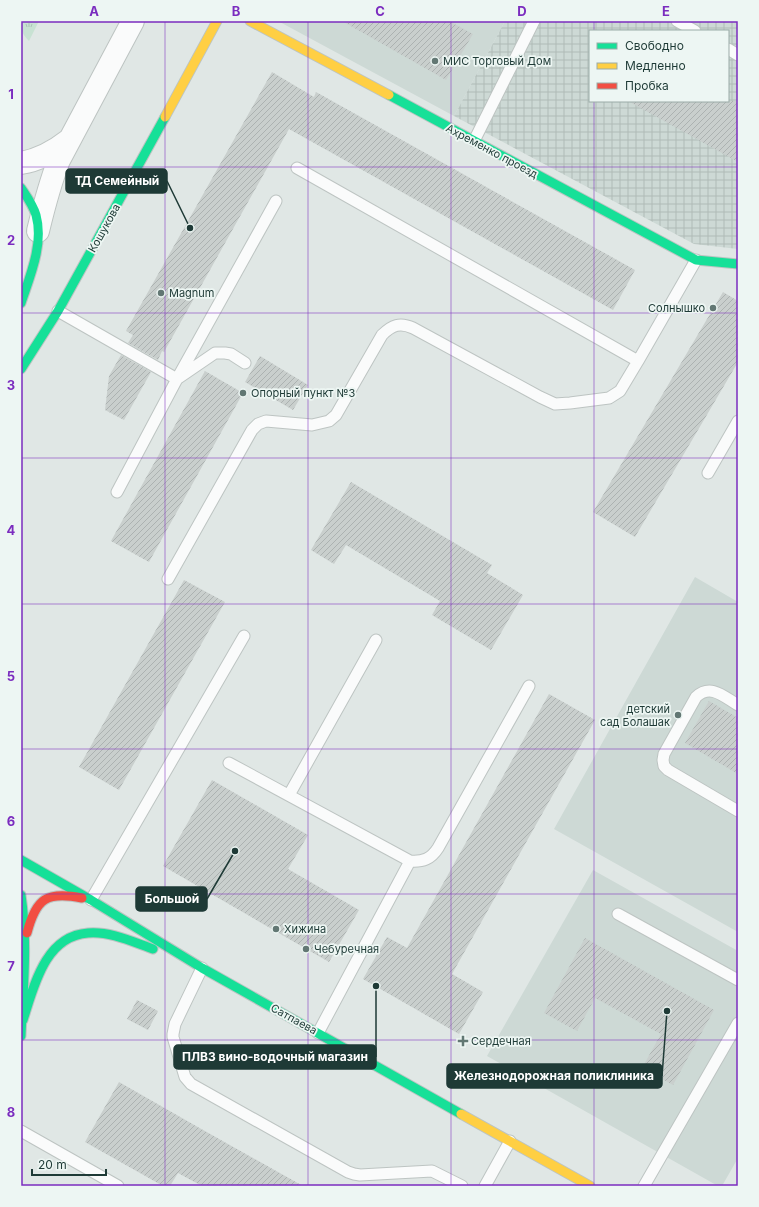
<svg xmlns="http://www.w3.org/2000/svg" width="759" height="1207" font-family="Inter,sans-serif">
  <defs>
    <pattern id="industrial-grid" width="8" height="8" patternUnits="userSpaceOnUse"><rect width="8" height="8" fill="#cdd9d5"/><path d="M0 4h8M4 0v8" fill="none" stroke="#b0bbb7"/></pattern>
    <pattern id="grass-tufts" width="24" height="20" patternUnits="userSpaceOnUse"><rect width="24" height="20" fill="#c8e2d3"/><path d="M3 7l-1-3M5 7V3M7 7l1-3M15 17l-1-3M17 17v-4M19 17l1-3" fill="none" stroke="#abc3b6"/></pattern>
    <pattern id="building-hatch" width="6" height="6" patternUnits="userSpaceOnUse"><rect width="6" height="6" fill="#c9cfcd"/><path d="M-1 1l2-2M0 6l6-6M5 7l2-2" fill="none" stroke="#acb2b1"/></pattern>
  </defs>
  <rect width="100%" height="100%" fill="#e0e7e5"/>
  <path fill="#cdd9d5" d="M278,21H505L454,116Z
    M695,577L738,602V932L554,829Z
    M593,870L738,951V1158L722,1186H718L487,1056Z"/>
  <path fill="url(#industrial-grid)" fill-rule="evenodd" d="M505,21H738V249L694,244L454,116ZM590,31H728V101H590Z"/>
  <path fill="url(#grass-tufts)" d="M21,21H39L29,41C22,34 21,30 21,21Z"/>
  <path fill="url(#building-hatch)" d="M342,21H449L473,34L446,80Z
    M272,72L314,97L316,92L635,270L613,310L289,129L164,352L162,351L158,360L128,343L133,335L126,331Z
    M628,101H738V162Z
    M723,292L738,301V362L635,537L593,512Z
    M121,355L151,372L124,420L105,410L109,376Z
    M260,356L308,385L293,410L245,382Z
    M205,371L243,393L149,562L111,541Z
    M351,482L492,565L487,573L523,595L491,650L432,615L440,601L346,545L334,564L311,550Z
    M184,580L225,602L119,790L79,767Z
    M549,694L595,720L452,974L483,992L459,1034L363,979L387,937L407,948Z
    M709,701L738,718V774L685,743Z
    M212,780L308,835L288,869L359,910L329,962L163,866Z
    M585,938L714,1010L673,1085L642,1068L661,1034L595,998L577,1031L544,1013Z
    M137,1000L158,1011L148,1030L127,1019Z
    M119,1082L196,1126L303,1186H202L178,1173L170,1186H163L85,1142Z"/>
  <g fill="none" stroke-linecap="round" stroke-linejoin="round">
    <g stroke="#bdc4c2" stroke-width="13">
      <path id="lane" d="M677,21L695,31
        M728,49L738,55
        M474,141L534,21
        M297,168L638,361L696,260
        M58,311L177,379L276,201
        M708,473L738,421
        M117,492L177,379L215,353H225L231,354L245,363
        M168,579L252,430L258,424L266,421L312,425L329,421L336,415L382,335C392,325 400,322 413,328L540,397L555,404L570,403L609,398L620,391L638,361
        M738,705C724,697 711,683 696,697L664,754L663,760L664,766L668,770L738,811
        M229,763L410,861C423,862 431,859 438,848L529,686
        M289,795L376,640
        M91,900L244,636
        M618,914L738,980
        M202,968L175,1024L173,1034V1037L185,1077L191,1084L348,1172L354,1174L360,1175L432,1171L462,1186
        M318,1033L410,861
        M21,1131L118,1186
        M485,1186L510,1141
        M644,1186L738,1023"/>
    </g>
    <g stroke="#bdc4c2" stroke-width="24">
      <path id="street" d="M21,163C39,160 55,151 69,140
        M38,231C44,206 50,183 59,160L133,21"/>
    </g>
    <g stroke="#bcc4c2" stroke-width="11">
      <path id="fast" d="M389,95L696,260L738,264
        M21,188C27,197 33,205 36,215C44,244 30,276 21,303
        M21,369L58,311L165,117
        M21,860L91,900L202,968L461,1114
        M21,895C28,942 23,989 21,1036
        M23,1020C34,986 45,936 88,933C110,931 133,942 153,949"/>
    </g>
    <g stroke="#bcc4c2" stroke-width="11">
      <path id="slow" d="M250,21L389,95
        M165,117L217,21
        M461,1114L590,1186"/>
    </g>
    <g stroke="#bcc4c2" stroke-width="11">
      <path id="jam" d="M27,933C36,898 47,891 82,898"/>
    </g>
    <use href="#lane" stroke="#fafbfb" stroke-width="11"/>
    <use href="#street" stroke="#fafbfb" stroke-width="22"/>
    <use href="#fast" stroke="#16e098" stroke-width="9"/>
    <use href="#slow" stroke="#ffcf43" stroke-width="9"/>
    <use href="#jam" stroke="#f24e42" stroke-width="9"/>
  </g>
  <path fill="none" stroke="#7b2cbf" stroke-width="1" stroke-opacity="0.55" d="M165,21V1186M308,21V1186M451,21V1186M594,21V31M594,101V1186M21,167H738M21,313H738M21,458H738M21,604H738M21,749H738M21,894H738M21,1040H738"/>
  <g fill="#627773" stroke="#edf6f3" stroke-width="1.5">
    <circle cx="435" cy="61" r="4"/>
    <circle cx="161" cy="293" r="4"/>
    <circle cx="713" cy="308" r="4"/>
    <circle cx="243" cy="393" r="4"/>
    <circle cx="678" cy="715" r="4"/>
    <circle cx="276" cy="929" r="4"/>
    <circle cx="306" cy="949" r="4"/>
    <path d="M461 1035h4v4h4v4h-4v4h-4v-4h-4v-4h4z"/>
  </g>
  <g text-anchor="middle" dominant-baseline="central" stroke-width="3.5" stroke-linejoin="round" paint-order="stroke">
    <g font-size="11" fill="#1e3a36" stroke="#edf6f3" text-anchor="start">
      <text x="443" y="61">МИС Торговый Дом</text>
      <text x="169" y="293">Magnum</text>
      <text x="705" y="308" text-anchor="end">Солнышко</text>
      <text x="251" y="393">Опорный пункт №3</text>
      <text x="670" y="709" text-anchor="end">детский<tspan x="670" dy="13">сад Болашак</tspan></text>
      <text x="284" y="929">Хижина</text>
      <text x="314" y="949">Чебуречная</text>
      <text x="471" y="1041">Сердечная</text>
    </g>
    <g font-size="11" fill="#1e3a36" stroke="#edf6f3">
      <text transform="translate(492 151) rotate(28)">Ахременко проезд</text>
      <text transform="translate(104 228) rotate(-61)">Кошукова</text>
      <text transform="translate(294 1019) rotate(29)">Сатпаева</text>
    </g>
  </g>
  <path fill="none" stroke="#1e3a36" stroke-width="1.5" d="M190 228L167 181M235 851L207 899M376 986L376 1057M667 1011L662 1076"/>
  <g fill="#1e3a36" stroke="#edf6f3" stroke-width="1.5">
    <circle cx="190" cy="228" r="4"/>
    <circle cx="235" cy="851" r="4"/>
    <circle cx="376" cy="986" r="4"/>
    <circle cx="667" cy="1011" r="4"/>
  </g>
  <g fill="#1e3a36" stroke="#1e3a36" stroke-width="1.5">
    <rect x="66" y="169" width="101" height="24" rx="4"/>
    <rect x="136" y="887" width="71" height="24" rx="4"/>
    <rect x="174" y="1045" width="202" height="24" rx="4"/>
    <rect x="447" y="1064" width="215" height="24" rx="4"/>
  </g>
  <g font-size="12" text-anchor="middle" font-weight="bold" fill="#fff">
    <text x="117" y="185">ТД Семейный</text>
    <text x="172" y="903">Большой</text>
    <text x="275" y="1061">ПЛВЗ вино-водочный магазин</text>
    <text x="554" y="1080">Железнодорожная поликлиника</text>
  </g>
  <rect width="759" height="1207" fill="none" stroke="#edf6f3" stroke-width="44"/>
  <rect x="589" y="30" width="140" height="72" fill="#edf6f3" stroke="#9aaba7"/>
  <rect x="597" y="43" width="20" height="6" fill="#16e098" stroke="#9aaba7"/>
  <text x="625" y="50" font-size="12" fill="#1e3a36">Свободно</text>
  <rect x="597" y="63" width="20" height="6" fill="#ffcf43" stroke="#9aaba7"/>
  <text x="625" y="70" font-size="12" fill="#1e3a36">Медленно</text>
  <rect x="597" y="83" width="20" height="6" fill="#f24e42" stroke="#9aaba7"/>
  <text x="625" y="90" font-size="12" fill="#1e3a36">Пробка</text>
  <path d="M32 1169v6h74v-6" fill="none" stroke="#1e3a36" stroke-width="2"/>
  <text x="38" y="1169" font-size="12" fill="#1e3a36" stroke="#edf6f3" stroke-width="3" paint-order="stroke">20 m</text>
  <rect x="22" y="22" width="715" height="1163" fill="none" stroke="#7b2cbf" stroke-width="1.5"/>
  <g font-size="13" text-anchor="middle" font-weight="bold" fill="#7b2cbf">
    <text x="94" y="16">A</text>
    <text x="236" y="16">B</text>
    <text x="380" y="16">C</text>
    <text x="522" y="16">D</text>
    <text x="666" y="16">E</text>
    <text x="11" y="99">1</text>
    <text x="11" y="245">2</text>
    <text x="11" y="390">3</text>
    <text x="11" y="535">4</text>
    <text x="11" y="681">5</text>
    <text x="11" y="826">6</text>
    <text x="11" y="971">7</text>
    <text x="11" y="1117">8</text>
  </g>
</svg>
